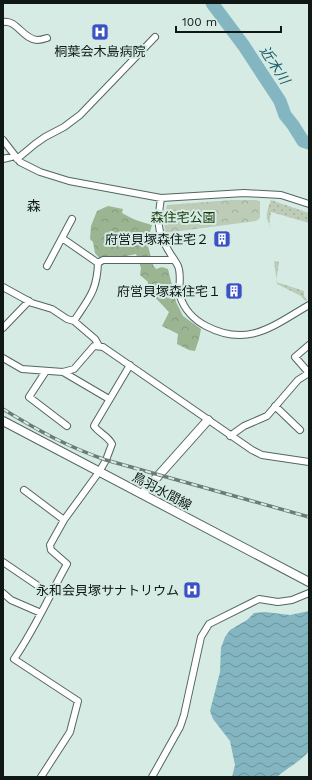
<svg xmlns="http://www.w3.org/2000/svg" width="312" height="780" font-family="'Work Sans','Noto Sans JP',sans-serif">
  <defs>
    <pattern id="grass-dots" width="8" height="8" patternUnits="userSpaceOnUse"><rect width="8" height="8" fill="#bcccb7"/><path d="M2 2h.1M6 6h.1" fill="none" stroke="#a1ae9d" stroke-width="1.8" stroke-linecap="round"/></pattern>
    <pattern id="forest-crowns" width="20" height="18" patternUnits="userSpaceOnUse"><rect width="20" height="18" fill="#9bb492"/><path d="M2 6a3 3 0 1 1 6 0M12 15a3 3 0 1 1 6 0" fill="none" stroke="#849a7d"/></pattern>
    <pattern id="park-crowns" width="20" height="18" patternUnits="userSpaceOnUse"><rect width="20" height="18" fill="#bcccb7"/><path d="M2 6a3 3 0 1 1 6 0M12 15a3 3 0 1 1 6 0" fill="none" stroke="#a1ae9d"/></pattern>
    <pattern id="water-waves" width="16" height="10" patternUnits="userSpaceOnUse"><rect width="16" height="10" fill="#84b6c1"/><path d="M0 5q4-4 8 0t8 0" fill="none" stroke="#6b939c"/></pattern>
  </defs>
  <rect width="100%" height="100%" fill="#d5ebe4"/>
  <path fill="url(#grass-dots)" d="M271,200L309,213V223L271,212L269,225L273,229C264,219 266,213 271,200Z
    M274,261L279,262L276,282L304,291V296L307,300L305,301L301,296L277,284Z"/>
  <path fill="url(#forest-crowns)" d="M108,206L123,209L122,213C132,219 141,222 152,225L147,242L153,265L156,269L162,267L168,269L176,302L183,316L201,329L199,339L195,351L189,350L177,344L178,334L162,326L169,312L147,289L148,282L140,275L141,268L136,254L102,261L95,253L93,242L90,239L91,226L97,211Z"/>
  <path fill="url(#park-crowns)" d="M231,200H256L260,201V218L256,221L165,233L164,217L167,205Z"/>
  <path fill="url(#water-waves)" d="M309,611V751C300,762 287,768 277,777H232L235,765L230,741L213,719L210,711L220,672L221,648L225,637L230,630L247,620L254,613L265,612L290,615Z"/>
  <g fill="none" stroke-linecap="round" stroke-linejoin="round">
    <path stroke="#84b6c1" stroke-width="13" d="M212,3L244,46L280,101L285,115L293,125L303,141L309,143"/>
    <g stroke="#536661" stroke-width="8">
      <path id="minor" d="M3,22C16,19 23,39 37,40C40,40 44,39 47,38
        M3,140L20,162L40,172L69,181L161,198L244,193L281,195L309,204
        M3,159L15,156
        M17,159L35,144L45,137L64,127L80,115L155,37
        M161,198C158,218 156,230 167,248C170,254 175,260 178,266C182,276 178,287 180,296C184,309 194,320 206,326C248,348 273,326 309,305
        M62,238L98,263C97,291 89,298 74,321
        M98,263L103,260H174
        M47,266L72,219
        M3,287L32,303L52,309L67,319L74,321L95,339L99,346
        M3,328L29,301
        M3,358L22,369L63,372L74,369L94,346L103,347L252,450L262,455L309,462
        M46,371L29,397L67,426
        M63,372L109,399
        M309,373L295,357L309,345
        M275,406L300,430
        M230,436L244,426L267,416L298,380L309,373
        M24,490L64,520
        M3,562L50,594
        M3,593L11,600L41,613
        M41,777L70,732L78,701L14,659C35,629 49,596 67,564L51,550L50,545L64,520L99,472L106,460L112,444C108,436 99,433 94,426L95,424L130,365
        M152,777L180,727L184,715L201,637L209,624L259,599L278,602L292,600L309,593"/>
    </g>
    <g stroke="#536661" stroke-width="10">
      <path id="tertiary" d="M3,421L309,582
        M142,494L208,420"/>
    </g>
    <use href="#minor" stroke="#fff" stroke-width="6"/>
    <use href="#tertiary" stroke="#fff" stroke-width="8"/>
    <g stroke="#6c7b76" stroke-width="3.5">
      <path id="rail" d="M3,409C37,430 68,447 106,460L309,517"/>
    </g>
    <use href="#rail" stroke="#d5ebe4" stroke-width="2" stroke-dasharray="6" stroke-linecap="butt"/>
  </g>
  <defs>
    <g id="hospital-square" transform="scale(0.9)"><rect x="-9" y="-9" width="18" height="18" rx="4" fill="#3a51c3" stroke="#d5ebe4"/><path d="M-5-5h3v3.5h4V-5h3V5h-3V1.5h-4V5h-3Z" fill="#fff"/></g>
    <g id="building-square" transform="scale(0.9)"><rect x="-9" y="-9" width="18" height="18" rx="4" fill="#3a51c3" stroke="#d5ebe4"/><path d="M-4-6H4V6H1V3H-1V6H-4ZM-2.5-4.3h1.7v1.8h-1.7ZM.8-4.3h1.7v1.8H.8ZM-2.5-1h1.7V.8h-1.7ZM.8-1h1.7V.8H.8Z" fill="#fff"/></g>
  </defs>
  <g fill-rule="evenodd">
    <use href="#hospital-square" x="100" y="32"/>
    <use href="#building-square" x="222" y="239"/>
    <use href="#building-square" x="234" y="291"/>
    <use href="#hospital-square" x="192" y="590"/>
  </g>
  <g text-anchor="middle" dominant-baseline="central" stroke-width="4" stroke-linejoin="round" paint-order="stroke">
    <g font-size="13" fill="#101816" stroke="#d5ebe4" text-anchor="end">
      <text x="100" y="51" text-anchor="middle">桐葉会木島病院</text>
      <text x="209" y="239">府営貝塚森住宅２</text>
      <text x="221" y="291">府営貝塚森住宅１</text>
      <text x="179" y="590">永和会貝塚サナトリウム</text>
    </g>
    <g font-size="13" fill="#153605" stroke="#d5ebe4">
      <text x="183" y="217">森住宅公園</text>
    </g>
    <g font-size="13" fill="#101816" stroke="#d5ebe4">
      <text transform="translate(162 491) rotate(28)">鳥羽水間線</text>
    </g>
    <g font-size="14" font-style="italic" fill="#1b5e6b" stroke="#d5ebe4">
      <text transform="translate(275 65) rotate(57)">近木川</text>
    </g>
    <g font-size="14" fill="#101816" stroke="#d5ebe4">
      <text x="34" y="206">森</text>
    </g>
  </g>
  <rect width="312" height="780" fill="none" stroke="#101816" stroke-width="8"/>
  <path d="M176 26v6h105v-6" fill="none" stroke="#101816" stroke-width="2"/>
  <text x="182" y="26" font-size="12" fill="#101816" stroke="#d5ebe4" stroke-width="3" paint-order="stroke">100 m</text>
</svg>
